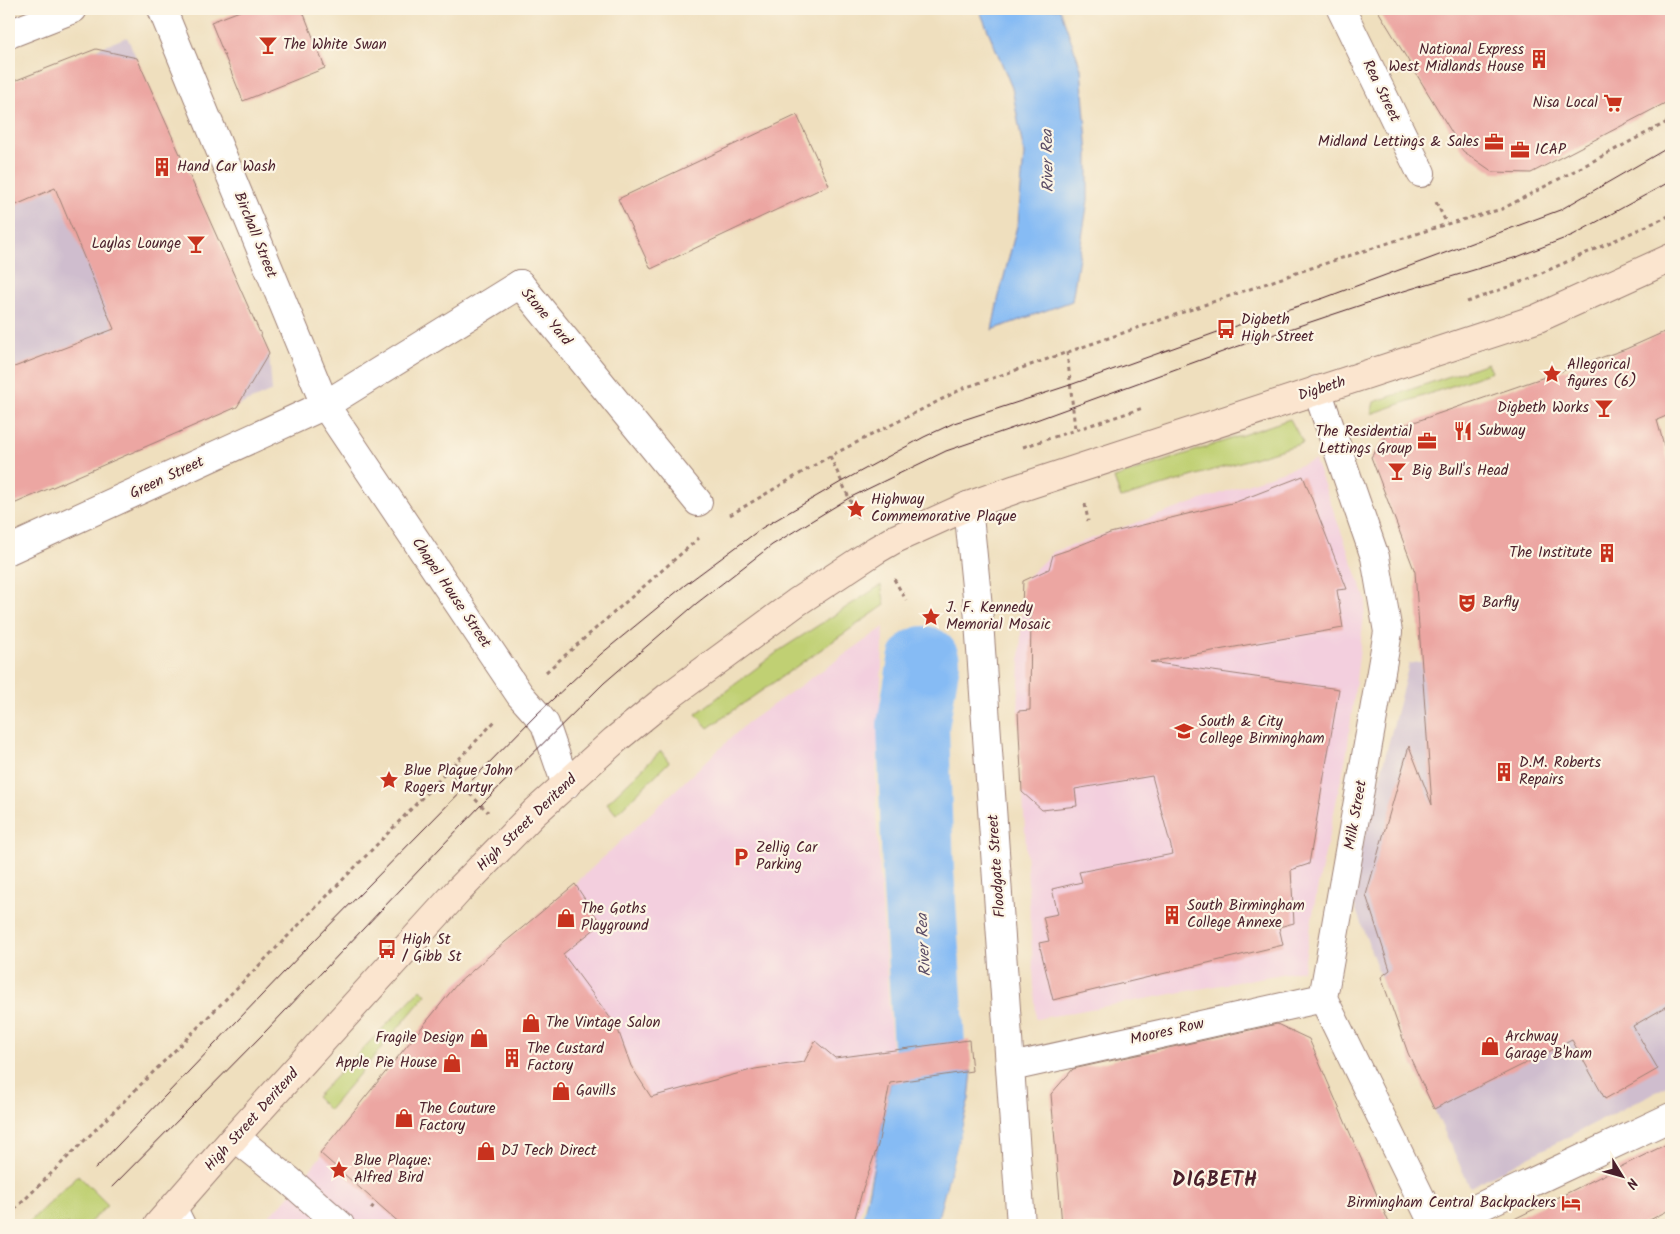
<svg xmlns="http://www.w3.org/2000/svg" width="1680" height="1234" font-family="Kalam,sans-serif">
  <rect width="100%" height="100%" fill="#fcf5e5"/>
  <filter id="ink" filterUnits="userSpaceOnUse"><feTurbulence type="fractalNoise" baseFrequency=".02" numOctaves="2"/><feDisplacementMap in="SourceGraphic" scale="10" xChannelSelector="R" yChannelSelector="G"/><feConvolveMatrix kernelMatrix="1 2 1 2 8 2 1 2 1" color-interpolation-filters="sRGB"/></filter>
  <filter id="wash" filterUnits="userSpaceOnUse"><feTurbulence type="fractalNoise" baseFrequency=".0096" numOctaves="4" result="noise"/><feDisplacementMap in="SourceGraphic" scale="20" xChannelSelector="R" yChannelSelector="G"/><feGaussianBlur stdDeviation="1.12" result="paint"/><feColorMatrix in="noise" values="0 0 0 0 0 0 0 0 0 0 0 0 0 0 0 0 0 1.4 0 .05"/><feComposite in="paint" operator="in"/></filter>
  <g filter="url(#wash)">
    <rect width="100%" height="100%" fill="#efdfbe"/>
    <path fill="#f3cfde" d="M1315,460L1366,600L1347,752L1317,891L1303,970L1036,1019L1018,711L1023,581L1053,552Z
      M884,627L876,779L877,831L892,1051L890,1083L878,1147L857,1225H259L287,1199L457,983L576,883L747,723Z"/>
    <path fill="#cfbdce" d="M127,37L269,353L272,391L9,506V83Z
      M1570,631L1586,694L1671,662V1084L1470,1187L1408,1053L1350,893L1409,664Z"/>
    <path fill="#c0d073" stroke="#85784f" d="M1488,363L1492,372L1371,414L1374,402Z
      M1290,419L1303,443L1121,498L1114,478Z
      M881,585L885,605L708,728L696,714L780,650Z
      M661,751L669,762L616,814L607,803Z
      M421,989L426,995L329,1110L316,1097Z
      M78,1175L108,1205L87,1225H26Z"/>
    <path fill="#86bbf4" stroke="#686d90" d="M979,9H1060L1081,68L1088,154V200L1072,301L992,330L998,300L1018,222L1024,154L1012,88Z
      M972,1071L969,1099L936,1225H862L890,1083Z"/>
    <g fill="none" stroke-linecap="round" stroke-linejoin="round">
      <path stroke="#86bbf4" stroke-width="72" d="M898,1225L926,1123L931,1077L918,871L913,726L924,662"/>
    </g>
    <g id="blocks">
      <path fill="#eca6a2" d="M245,9H302L325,68L243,101L211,22Z
        M1377,9H1671V100L1531,173L1493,172L1463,151Z
        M96,49L137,58L269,353L237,407L9,506V369L114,329L55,188L9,208V83Z
        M797,115L829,185L651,269L618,199Z
        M1671,329V414L1657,420L1671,471V1004L1633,1026L1658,1069L1605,1099L1572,1040L1434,1109L1408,1053L1381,977L1390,970L1366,895L1409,746L1432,805L1415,572L1371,457L1391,430L1626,349Z
        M1303,476L1347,589L1337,590L1343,628L1150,662L1339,689L1309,864L1291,870L1294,923L1279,927L1283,945L1053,1000L1039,943L1049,941L1043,917L1058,914L1052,889L1082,882L1079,872L1173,854L1152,776L1075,789L1077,806L1042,810L1022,792L1018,711L1030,710L1031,608L1022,607L1023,581L1049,569L1053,555L1068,550L1110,533L1236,502Z
        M575,884L601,924L563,954L617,1027L631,1066L651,1097L755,1069L804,1062L815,1041L835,1058L969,1040L972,1071L890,1083L878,1145L863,1188L853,1225H402L320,1153L457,984L505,942Z
        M1277,1024L1309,1039L1390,1225H1062L1051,1094L1073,1069Z
        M1671,1142V1209L1640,1225H1502Z"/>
    </g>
  </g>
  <g filter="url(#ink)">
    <use href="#blocks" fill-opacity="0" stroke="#9c7f74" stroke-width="1"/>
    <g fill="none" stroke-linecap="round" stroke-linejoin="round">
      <g stroke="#9c7f74" stroke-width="30">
        <path id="pedestrian" d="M520,284L698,502"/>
      </g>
      <g stroke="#9c7f74" stroke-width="30">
        <path id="minor" d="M162,9L325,405L520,695L537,714L545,724L566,785
          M1341,9L1421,173
          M1317,390L1375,557L1388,632L1323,998L1434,1225
          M968,506L978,607L1021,1225
          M9,550L325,405L520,284
          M1011,1067L1323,998
          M235,1137L290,1181L340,1225
          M1441,1225L1671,1117"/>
      </g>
      <g stroke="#9c7f74" stroke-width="30">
        <path id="tertiary" d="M9,34L73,9
          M173,1209L181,1225"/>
      </g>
      <g stroke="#9c7f74" stroke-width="30">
        <path id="secondary" d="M158,1225L235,1137L458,891L534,813L615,740L668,697L797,602L876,550L895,539L968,506L1016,489L1536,319L1671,258"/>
      </g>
      <path stroke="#9c7f74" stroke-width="3" stroke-dasharray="4 4" stroke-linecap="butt" d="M1436,202L1447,224
        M1467,302L1524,281L1671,215
        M1067,352L1075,429
        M1023,447L1143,408
        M830,456L859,520
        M1085,504L1088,521
        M730,515L830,456L964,388L1302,271L1447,224L1502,209L1671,120
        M894,579L906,600
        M546,672L699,538
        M447,771L488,812
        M371,1209L376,1202
        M9,1215C174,1053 337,888 496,720"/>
      <use href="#pedestrian" stroke="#fff" stroke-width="28"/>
      <use href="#minor" stroke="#fff" stroke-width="28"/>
      <use href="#tertiary" stroke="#fff" stroke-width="28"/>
      <use href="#secondary" stroke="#fbe5cf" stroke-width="28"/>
      <path stroke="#4a1f2b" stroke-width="1" d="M95,1169L309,946L537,714L601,654L685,585L762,528L841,482L924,437L954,423L1070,385L1226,329L1324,298L1560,210L1671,146
        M112,1187L265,1032L481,805L604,683L697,603L772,545L849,498L946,451L1039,419L1236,347L1394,294L1517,257L1573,235L1671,181"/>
    </g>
  </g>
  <defs>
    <g id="bar-bare" transform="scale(1.5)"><path d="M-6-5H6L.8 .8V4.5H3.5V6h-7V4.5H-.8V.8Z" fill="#c8321e" stroke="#fcf5e5" stroke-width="2.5" paint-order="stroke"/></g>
    <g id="building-bare" transform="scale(1.5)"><path d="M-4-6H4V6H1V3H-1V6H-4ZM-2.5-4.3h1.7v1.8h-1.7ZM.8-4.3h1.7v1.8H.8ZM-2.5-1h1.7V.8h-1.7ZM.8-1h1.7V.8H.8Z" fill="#c8321e" stroke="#fcf5e5" stroke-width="2.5" paint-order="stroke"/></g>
    <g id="supermarket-bare" transform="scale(1.5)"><path d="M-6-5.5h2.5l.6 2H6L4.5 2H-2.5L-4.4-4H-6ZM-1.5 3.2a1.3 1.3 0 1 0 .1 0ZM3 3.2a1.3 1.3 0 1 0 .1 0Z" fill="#c8321e" stroke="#fcf5e5" stroke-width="2.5" paint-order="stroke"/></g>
    <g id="office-bare" transform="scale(1.5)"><path d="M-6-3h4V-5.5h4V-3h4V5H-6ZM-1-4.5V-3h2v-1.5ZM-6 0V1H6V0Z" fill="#c8321e" stroke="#fcf5e5" stroke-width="2.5" paint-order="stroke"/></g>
    <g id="bus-bare" transform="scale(1.5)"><path d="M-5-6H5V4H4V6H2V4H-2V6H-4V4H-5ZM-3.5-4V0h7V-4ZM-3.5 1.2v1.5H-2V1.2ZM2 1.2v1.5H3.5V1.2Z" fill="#c8321e" stroke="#fcf5e5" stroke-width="2.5" paint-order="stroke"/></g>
    <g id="sight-bare" transform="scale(1.5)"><path d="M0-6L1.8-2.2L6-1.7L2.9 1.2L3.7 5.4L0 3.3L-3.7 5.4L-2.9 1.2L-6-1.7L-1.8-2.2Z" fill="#c8321e" stroke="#fcf5e5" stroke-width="2.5" paint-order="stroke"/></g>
    <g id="restaurant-bare" transform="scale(1.5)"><path d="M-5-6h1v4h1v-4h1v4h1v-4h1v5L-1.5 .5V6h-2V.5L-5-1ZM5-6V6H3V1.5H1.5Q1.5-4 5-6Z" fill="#c8321e" stroke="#fcf5e5" stroke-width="2.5" paint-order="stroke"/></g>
    <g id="theatre-bare" transform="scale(1.5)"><path d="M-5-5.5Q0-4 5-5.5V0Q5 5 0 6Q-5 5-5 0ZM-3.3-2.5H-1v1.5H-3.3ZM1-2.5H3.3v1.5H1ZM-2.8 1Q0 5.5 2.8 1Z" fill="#c8321e" stroke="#fcf5e5" stroke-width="2.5" paint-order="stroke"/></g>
    <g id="university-bare" transform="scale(1.5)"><path d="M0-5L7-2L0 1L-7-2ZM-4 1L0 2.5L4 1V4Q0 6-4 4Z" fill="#c8321e" stroke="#fcf5e5" stroke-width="2.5" paint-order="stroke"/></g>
    <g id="parking-bare" transform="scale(1.5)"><path d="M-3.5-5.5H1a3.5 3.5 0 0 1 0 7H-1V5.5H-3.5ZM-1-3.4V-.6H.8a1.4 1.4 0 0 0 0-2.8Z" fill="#c8321e" stroke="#fcf5e5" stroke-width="2.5" paint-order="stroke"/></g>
    <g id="shop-bare" transform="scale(1.5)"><path d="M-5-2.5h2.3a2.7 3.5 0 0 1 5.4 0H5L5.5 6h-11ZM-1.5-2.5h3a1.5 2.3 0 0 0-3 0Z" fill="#c8321e" stroke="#fcf5e5" stroke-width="2.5" paint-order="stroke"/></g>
    <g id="hotel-bare" transform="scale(1.5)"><path d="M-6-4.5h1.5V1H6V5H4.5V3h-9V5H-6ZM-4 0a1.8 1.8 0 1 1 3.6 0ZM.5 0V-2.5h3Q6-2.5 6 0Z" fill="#c8321e" stroke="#fcf5e5" stroke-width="2.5" paint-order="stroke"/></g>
  </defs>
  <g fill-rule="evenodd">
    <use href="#bar-bare" x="268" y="45"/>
    <use href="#building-bare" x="1539" y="59"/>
    <use href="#supermarket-bare" x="1613" y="103"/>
    <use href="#office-bare" x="1494" y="142"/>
    <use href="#office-bare" x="1520" y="150"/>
    <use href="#building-bare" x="162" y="167"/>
    <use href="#bar-bare" x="196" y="244"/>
    <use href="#bus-bare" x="1226" y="329"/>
    <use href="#sight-bare" x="1552" y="374"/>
    <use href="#bar-bare" x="1604" y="408"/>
    <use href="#restaurant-bare" x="1463" y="431"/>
    <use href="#office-bare" x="1427" y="441"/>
    <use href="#bar-bare" x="1397" y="471"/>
    <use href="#sight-bare" x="856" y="509"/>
    <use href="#building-bare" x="1607" y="553"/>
    <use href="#theatre-bare" x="1467" y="603"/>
    <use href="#sight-bare" x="931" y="617"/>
    <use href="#university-bare" x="1184" y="731"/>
    <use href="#building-bare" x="1504" y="772"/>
    <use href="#sight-bare" x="389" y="780"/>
    <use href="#parking-bare" x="741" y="857"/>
    <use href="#building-bare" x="1172" y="915"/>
    <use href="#shop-bare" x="566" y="918"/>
    <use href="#bus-bare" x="387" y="949"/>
    <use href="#shop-bare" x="531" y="1023"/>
    <use href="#shop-bare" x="479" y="1038"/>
    <use href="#shop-bare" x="1490" y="1046"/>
    <use href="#building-bare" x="512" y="1058"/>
    <use href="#shop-bare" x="452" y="1063"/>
    <use href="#shop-bare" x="561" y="1091"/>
    <use href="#shop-bare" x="404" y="1118"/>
    <use href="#shop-bare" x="486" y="1151"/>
    <use href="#sight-bare" x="339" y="1170"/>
    <use href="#hotel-bare" x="1571" y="1203"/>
  </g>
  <g text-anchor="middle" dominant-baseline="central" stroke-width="4.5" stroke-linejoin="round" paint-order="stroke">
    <g font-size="15" fill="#4a1f2b" stroke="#fcf5e5" text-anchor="start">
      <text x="283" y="45">The White Swan</text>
      <text x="1524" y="50" text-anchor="end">National Express<tspan x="1524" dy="17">West Midlands House</tspan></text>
      <text x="1598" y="103" text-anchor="end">Nisa Local</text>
      <text x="1479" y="142" text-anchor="end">Midland Lettings &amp; Sales</text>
      <text x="1535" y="150">ICAP</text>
      <text x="177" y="167">Hand Car Wash</text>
      <text x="181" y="244" text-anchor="end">Laylas Lounge</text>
      <text x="1241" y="320">Digbeth<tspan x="1241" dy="17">High Street</tspan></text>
      <text x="1567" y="365">Allegorical<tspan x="1567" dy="17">figures (6)</tspan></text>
      <text x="1589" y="408" text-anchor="end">Digbeth Works</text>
      <text x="1478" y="431">Subway</text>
      <text x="1412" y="432" text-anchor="end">The Residential<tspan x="1412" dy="17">Lettings Group</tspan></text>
      <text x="1412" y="471">Big Bull's Head</text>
      <text x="871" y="500">Highway<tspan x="871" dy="17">Commemorative Plaque</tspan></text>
      <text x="1592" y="553" text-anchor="end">The Institute</text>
      <text x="1482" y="603">Barfly</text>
      <text x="946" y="608">J. F. Kennedy<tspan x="946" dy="17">Memorial Mosaic</tspan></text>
      <text x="1199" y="722">South &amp; City<tspan x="1199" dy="17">College Birmingham</tspan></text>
      <text x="1519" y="763">D.M. Roberts<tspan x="1519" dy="17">Repairs</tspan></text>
      <text x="404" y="771">Blue Plaque John<tspan x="404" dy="17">Rogers Martyr</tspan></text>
      <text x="756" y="848">Zellig Car<tspan x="756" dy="17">Parking</tspan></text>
      <text x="1187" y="906">South Birmingham<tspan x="1187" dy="17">College Annexe</tspan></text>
      <text x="581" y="909">The Goths<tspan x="581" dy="17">Playground</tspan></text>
      <text x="402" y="940">High St<tspan x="402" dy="17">/ Gibb St</tspan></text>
      <text x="546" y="1023">The Vintage Salon</text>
      <text x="1505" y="1037">Archway<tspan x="1505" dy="17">Garage B'ham</tspan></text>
      <text x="464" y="1038" text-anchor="end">Fragile Design</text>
      <text x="527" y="1049">The Custard<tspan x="527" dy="17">Factory</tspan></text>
      <text x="437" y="1063" text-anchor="end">Apple Pie House</text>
      <text x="576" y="1091">Gavills</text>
      <text x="419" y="1109">The Couture<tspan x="419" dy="17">Factory</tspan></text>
      <text x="501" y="1151">DJ Tech Direct</text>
      <text x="354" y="1161">Blue Plaque:<tspan x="354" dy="17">Alfred Bird</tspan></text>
      <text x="1556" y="1203" text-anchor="end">Birmingham Central Backpackers</text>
    </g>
    <g font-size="15" fill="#4a1f2b" stroke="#fcf5e5">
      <text transform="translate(1381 91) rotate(64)">Rea Street</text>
      <text transform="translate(255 235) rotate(68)">Birchall Street</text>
      <text transform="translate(546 317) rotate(50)">Stone Yard</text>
      <text transform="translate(1322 389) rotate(-18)">Digbeth</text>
      <text transform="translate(167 478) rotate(-25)">Green Street</text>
      <text transform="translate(451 593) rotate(56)">Chapel House Street</text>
      <text transform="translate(1356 815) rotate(-80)">Milk Street</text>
      <text transform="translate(527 823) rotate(-44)">High Street Deritend</text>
      <text transform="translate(997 866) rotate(-94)">Floodgate Street</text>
      <text transform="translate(1167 1032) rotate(-13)">Moores Row</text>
      <text transform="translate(252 1120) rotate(-48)">High Street Deritend</text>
    </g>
    <g font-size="16" font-style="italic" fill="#5c4e67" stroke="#fcf5e5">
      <text transform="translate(1048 161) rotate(-91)">River Rea</text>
      <text transform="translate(924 945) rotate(-93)">River Rea</text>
    </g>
    <g font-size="20" font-weight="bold" letter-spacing="1" fill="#4a1f2b" stroke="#fcf5e5">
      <text x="1215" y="1181">DIGBETH</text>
    </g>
  </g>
  <rect width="1680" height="1234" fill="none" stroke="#fcf5e5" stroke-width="30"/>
  <g transform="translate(1622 1176) rotate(127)" stroke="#fcf5e5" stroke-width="4" paint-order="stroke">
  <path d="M0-4L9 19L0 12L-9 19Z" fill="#4a1f2b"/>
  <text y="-8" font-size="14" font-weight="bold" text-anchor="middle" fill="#4a1f2b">N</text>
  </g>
</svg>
